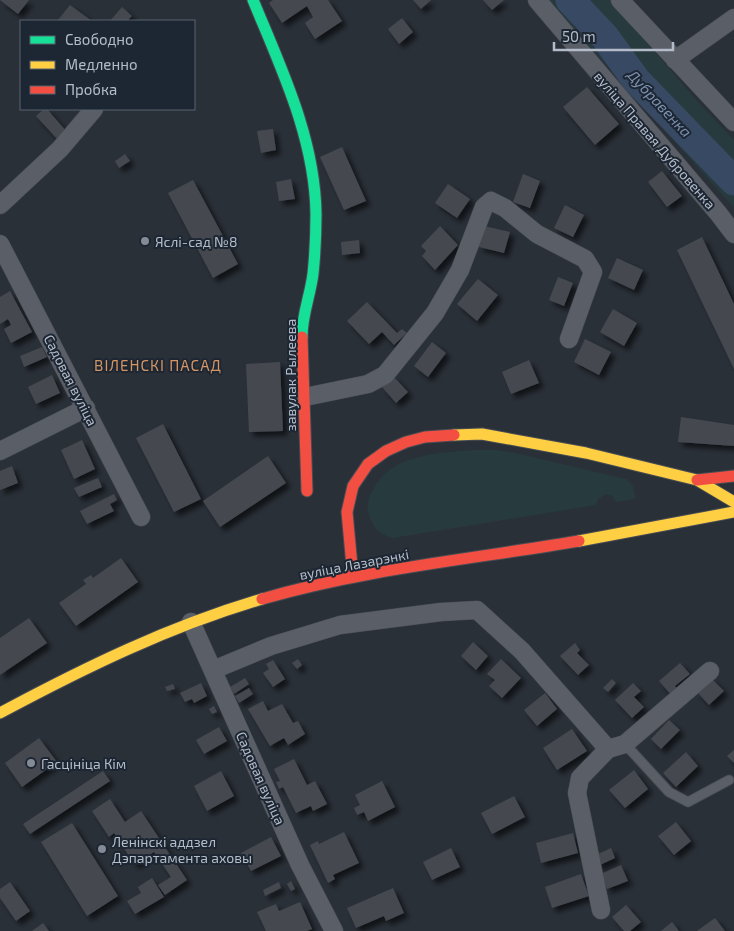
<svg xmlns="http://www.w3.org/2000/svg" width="734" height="931" font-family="'Exo 2',sans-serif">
  <defs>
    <filter id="shadow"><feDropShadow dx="4.5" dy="4.5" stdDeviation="2.5" flood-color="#0009"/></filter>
  </defs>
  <rect width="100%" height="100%" fill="#2a3038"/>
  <path fill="#273a3e" d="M548,0H611L696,100L734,140V208Z
    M473,450H497L515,453L626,479L633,486L635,499L616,502L612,496L606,494L598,499L596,505L393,538C379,534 374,529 369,515C365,507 369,498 373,490C391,454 437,453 473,450Z"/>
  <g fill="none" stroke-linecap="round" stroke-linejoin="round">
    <path stroke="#384963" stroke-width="29" d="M570,0L605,37L636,80L734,181"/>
  </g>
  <path fill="#444950" filter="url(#shadow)" d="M0,0H29L18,14Z
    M273,0H328L342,21L315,39L305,23L313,17L307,6L282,23L269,3Z
    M413,0H431L421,9Z
    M483,0H504L492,10Z
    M70,5L92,21H60L58,20Z
    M122,7L132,16L127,21H110Z
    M402,18L413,32L399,44L388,29Z
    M587,87L619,124L595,145L563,107Z
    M44,109H47L67,132L58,140L36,116Z
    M273,129L276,150L261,153L257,131Z
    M342,147L366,201L344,210L320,157Z
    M125,154L130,161L119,168L115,161Z
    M662,171L682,196L667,207L648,182Z
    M523,174L540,181L530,208L513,202Z
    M291,179L295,199L279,201L276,182Z
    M193,180L238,264L213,278L168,193Z
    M448,184L470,199L457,218L435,203Z
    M565,205L584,215L573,237L554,228Z
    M440,226L458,245L435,270L422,256L426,251L421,246Z
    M484,226L510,232L504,253L479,247Z
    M702,237L734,304V369L677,250Z
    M359,240L360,253L342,255L341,242Z
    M617,258L643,270L634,290L608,278Z
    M558,277L573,283L564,306L549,300Z
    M478,279L498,295L477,321L457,304Z
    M10,291L32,332L11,343L4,329L11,325L8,319L0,324V297Z
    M367,302L397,333L402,329L407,333L394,345L382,332L369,344L347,321Z
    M613,309L637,323L624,346L600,332Z
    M585,339L611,352L599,375L574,362Z
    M432,342L446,353L428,377L414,366Z
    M42,347L47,357L24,367L20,356Z
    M529,360L539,383L511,394L502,372Z
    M280,362L283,431L249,432L246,364Z
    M52,375L60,393L36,404L28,387Z
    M393,376L408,392L396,403L382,387Z
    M681,417L734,425V446L678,442Z
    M163,424L201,499L174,512L136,438Z
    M82,440L95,469L74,479L61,450Z
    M268,456L286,483L220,527L203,501Z
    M12,466L18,483L0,490V471Z
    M98,478L102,487L79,497L74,488Z
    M114,494L117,500L110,504L114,511L87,524L80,511Z
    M121,558L138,582L76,626L59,603L86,584L83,580L91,575L93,578Z
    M29,618L47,643L0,675V638Z
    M473,642L488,656L476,670L461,656Z
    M575,643L580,650L577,653L589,665L578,675L560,656Z
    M298,659L302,665L297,669L292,663Z
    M501,659L521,678L502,698L489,686L495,680L487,674Z
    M273,660L285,679L273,687L263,673L269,669L266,664Z
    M680,663L690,674L675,686L678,690L672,696L659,681Z
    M245,678L249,684L234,694L230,687Z
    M711,678L724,691L709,705L697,692Z
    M612,679L616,683L608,692L603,688Z
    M201,683L207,696L194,703L192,699L185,702L180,693Z
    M633,683L641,691L634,697L644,707L632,718L615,700Z
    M173,684L175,689L167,691L165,687Z
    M249,688L253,694L239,703L235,696Z
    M545,693L557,709L537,726L524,710Z
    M263,701L268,711L282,704L293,723L298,721L305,734L288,745L284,738L270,746L248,709Z
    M214,706L217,712L212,714L209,709Z
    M669,720L680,730L661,749L651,739Z
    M219,727L227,741L204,754L196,740Z
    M572,729L587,751L557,770L543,748Z
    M39,738L57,762L22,787L5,763Z
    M734,750V763L727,756Z
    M686,752L698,766L676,787L663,773Z
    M294,759L307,785L315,781L327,804L313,811L311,806L296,813L283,787L279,789L276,782L280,781L274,769Z
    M634,770L648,789L625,808L609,790Z
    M103,771L110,781L30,834L23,824Z
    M221,771L234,796L207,811L194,786Z
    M382,781L395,807L368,821L364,812L357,815L354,808L360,805L355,795Z
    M514,796L525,817L492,834L481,813Z
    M110,799L125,822L141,811L187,880L165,895L158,885L171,877L154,852L135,865L114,833L109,837L92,811Z
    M676,822L691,841L674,855L658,836Z
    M72,823L118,896L87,916L41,842Z
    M344,832L359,863L333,875L335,879L328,883L310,845L318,841L319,844Z
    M573,833L578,853L541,863L536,843Z
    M271,837L281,856L251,871L241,853Z
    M451,848L460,867L432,880L423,862Z
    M611,848L615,858L598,866L594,856Z
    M621,865L628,881L607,889L601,874Z
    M581,874L589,896L552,908L545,887Z
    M152,878L164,897L135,914L127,901L141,893L138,887Z
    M291,881L295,889L291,891L287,884Z
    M10,882L30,911L16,921L0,898V889Z
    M279,882L281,888L265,896L263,890Z
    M393,888L404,913L386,921L384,916L356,928L347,908Z
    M300,902L312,929L307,931H266L257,912L276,904L279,911Z
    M626,905L641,922L630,931H624L612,917Z
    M715,918L725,931H697Z
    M672,922L679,931H661Z
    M43,923L49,931H32Z"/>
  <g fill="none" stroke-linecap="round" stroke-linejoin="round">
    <g stroke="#484c53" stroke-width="11">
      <path id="lane" d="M625,744L669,792L688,802L729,780"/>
    </g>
    <g stroke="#484c53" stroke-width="19">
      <path id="street" d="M537,0L718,213L734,234
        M620,0L734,122
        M675,60L734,18
        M0,205L60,149L94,109
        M0,244L141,517
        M305,397L368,384L385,375L435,313L460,270L484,207L491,201L505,208L537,234L585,259L593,272L569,339
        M0,451L86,408
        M191,622L300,865L334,931
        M213,670L271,646L340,625L441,612L477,610L522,651L608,749
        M601,910L577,793L580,778L608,749L625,744L710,671"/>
    </g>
    <g stroke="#484c53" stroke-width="13">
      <path id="fast" d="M253,0C281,68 315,138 316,214C316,233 315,255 313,274C310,297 302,314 302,337"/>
    </g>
    <g stroke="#484c53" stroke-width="13">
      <path id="slow" d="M454,435L482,434L586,453L697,480L734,502
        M579,541L734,512
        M0,713C84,668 170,626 262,599"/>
    </g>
    <g stroke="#484c53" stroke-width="13">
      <path id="jam" d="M302,337L307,491
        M697,480L734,476
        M353,577L347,512L353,486L368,464L386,451L406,442L425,437L454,435
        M262,599C365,569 473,559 579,541"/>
    </g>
    <use href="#lane" stroke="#5a5e66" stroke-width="9"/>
    <use href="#street" stroke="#5a5e66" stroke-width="18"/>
    <use href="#fast" stroke="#16e098" stroke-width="11"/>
    <use href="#slow" stroke="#ffcf43" stroke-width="11"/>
    <use href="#jam" stroke="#f24e42" stroke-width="11"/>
  </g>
  <g fill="#848b96" stroke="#1d2633" stroke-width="2">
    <circle cx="145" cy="241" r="5"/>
    <circle cx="31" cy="763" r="5"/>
    <circle cx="102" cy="849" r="5"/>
  </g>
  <g text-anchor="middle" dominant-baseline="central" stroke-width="4" stroke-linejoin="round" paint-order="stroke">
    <g font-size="14" fill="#b4bcc9" stroke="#1d2633">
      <text transform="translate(655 140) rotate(49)">вуліца Правая Дубровенка</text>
      <text transform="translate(290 375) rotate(-90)">завулак Рылеева</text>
      <text transform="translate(71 380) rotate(63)">Садовая вуліца</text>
      <text transform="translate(354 564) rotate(-11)">вуліца Лазарэнкі</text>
      <text transform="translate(261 778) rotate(66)">Садовая вуліца</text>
    </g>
    <g font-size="14" fill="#b4bcc9" stroke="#1d2633" text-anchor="start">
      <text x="155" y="241">Яслі-сад №8</text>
      <text x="41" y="763">Гасцініца Кім</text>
      <text x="112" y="841">Ленінскі аддзел<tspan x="112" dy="16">Дэпартамента аховы</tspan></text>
    </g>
    <g font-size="15" font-style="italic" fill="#7c92b1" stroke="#1d2633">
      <text transform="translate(660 103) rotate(47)">Дубравенка</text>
    </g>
    <g font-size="15" letter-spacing="1" fill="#d59563" stroke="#1d2633">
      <text x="158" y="365">ВІЛЕНСКІ ПАСАД</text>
    </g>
  </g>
  <rect x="20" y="20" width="175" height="90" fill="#1d2633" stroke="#59626f"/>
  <rect x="30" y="36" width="25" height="8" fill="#16e098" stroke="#59626f"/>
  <text x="65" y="45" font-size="15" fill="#b4bcc9">Свободно</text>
  <rect x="30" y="61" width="25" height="8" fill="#ffcf43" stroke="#59626f"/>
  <text x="65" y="70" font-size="15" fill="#b4bcc9">Медленно</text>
  <rect x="30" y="86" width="25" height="8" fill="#f24e42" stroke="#59626f"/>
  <text x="65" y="95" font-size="15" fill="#b4bcc9">Пробка</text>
  <path d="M554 42v8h119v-8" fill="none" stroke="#b4bcc9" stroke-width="2.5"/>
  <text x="562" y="42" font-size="15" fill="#b4bcc9" stroke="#1d2633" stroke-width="4" paint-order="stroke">50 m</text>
</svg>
